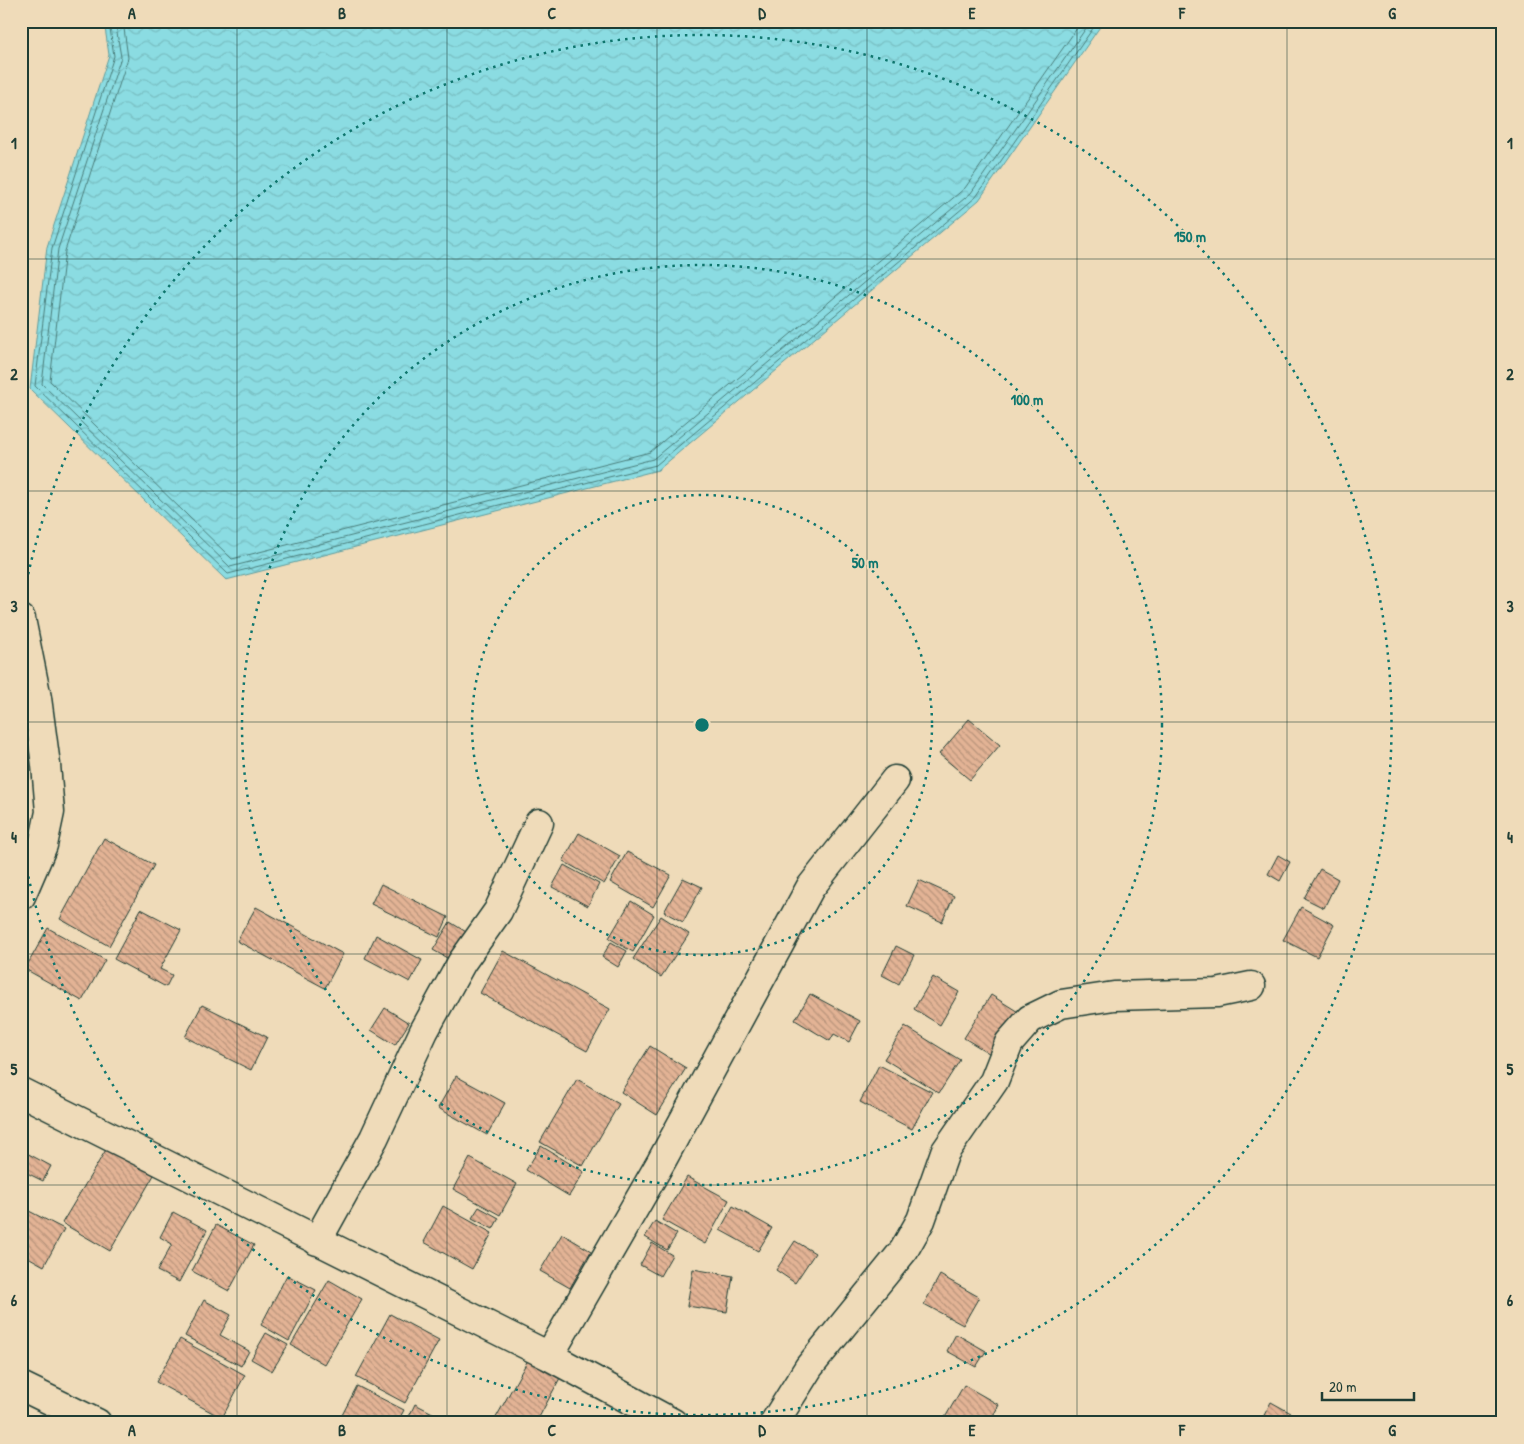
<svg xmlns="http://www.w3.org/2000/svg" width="1524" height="1444" font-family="'Patrick Hand',sans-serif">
  <defs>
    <pattern id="water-waves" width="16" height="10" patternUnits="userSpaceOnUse" patternTransform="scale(1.25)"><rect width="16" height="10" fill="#8bdce2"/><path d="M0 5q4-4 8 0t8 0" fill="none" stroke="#78bec2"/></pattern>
    <pattern id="building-back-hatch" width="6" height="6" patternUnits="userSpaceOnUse" patternTransform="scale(1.25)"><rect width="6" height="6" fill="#e3b395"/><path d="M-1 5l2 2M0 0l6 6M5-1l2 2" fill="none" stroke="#b7937a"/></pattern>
  </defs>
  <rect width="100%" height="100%" fill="#efdbb9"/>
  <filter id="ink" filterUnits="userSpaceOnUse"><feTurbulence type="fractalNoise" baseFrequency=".02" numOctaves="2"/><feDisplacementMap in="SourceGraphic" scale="10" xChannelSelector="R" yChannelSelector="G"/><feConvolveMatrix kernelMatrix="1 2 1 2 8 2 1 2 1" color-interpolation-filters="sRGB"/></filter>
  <g filter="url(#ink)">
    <path fill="url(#water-waves)" stroke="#609c9c" d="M104,21H1104L979,200L658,470L226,580L30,389L47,247L109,55Z"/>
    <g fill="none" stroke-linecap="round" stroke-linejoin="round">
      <path stroke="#4a7d7a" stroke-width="1" d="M109,21L114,56L52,248L35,386L228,574L656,465L976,197L1098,21
        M115,21L121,57L58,249L42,384L230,567L653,459L971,193L1091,21
        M123,21L128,58L65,251L50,381L232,559L650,452L965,188L1082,21"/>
    </g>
    <path fill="url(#building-back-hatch)" stroke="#1f3d34" d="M969,719L1000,745L970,780L939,754Z
      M579,833L620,856L604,884L563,861Z
      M104,838L154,865L109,946L60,919Z
      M627,852L671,875L653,907L610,882Z
      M1278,855L1290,862L1280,881L1268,874Z
      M564,865L599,884L588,906L552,887Z
      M1320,869L1338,879L1324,908L1304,898Z
      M683,878L702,887L683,922L664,912Z
      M919,880L954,896L942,922L907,906Z
      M381,884L448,917L439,937L371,904Z
      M631,901L654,915L633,952L609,938Z
      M256,907L343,954L325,988L237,941Z
      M1301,907L1334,925L1317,957L1283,940Z
      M141,909L181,930L160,969L172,975L166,987L114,959Z
      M661,916L689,934L661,977L633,959Z
      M450,922L471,935L454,962L433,950Z
      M48,928L105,960L82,1001L25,969Z
      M376,935L422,960L410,982L365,958Z
      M611,942L627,951L618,967L602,957Z
      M896,946L914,955L899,984L882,975Z
      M503,951L610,1009L587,1051L480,993Z
      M933,977L959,992L940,1025L914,1009Z
      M810,994L860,1021L849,1042L834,1034L830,1041L795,1020Z
      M991,995L1023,1015L997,1058L964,1038Z
      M202,1005L267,1037L251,1070L185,1037Z
      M385,1008L409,1023L395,1045L371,1030Z
      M905,1026L960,1060L939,1093L884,1059Z
      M650,1046L686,1068L657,1115L621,1092Z
      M879,1065L932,1092L912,1129L860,1102Z
      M456,1076L505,1103L487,1135L438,1108Z
      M577,1079L619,1104L583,1166L540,1142Z
      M541,1146L584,1172L569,1196L526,1170Z
      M107,1148L154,1175L110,1251L62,1223Z
      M21,1150L51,1166L43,1181L21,1170Z
      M470,1158L517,1184L500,1215L453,1189Z
      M687,1177L729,1200L705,1244L662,1220Z
      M443,1206L492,1233L472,1269L424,1242Z
      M733,1206L772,1228L758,1251L720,1230Z
      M479,1207L499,1218L493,1229L472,1218Z
      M27,1210L64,1229L44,1266L21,1253V1219Z
      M173,1212L207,1230L179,1282L157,1271L172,1244L160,1237Z
      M655,1221L677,1234L667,1250L645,1237Z
      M216,1225L254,1245L229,1291L192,1271Z
      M562,1234L591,1251L570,1288L540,1271Z
      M795,1241L815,1253L795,1283L776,1270Z
      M652,1243L672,1255L660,1276L640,1265Z
      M693,1269L733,1276L727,1312L687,1306Z
      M287,1275L316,1290L289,1341L261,1325Z
      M940,1275L979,1297L963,1325L924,1304Z
      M329,1280L362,1299L324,1364L291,1345Z
      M204,1300L231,1315L220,1335L249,1351L241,1366L185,1336Z
      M390,1314L439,1340L405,1403L356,1377Z
      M266,1333L288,1345L272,1371L251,1359Z
      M956,1334L986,1351L976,1367L947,1351Z
      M180,1339L245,1375L222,1418L156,1382Z
      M528,1360L560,1378L536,1423H493Z
      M964,1385L999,1405L989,1423H946L943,1421Z
      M357,1386L404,1410L397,1423H338Z
      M1271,1402L1309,1423H1260Z
      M415,1404L452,1423H406Z
      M21,1412L46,1423H21Z"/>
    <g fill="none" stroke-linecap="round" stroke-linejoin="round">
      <g stroke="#1f3d34" stroke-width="31">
        <path id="minor" d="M21,619L37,698L46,765L50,812L43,845L21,896
          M21,1092L549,1356L673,1423
          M317,1241L374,1138L424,1031L462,962L498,911L539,823
          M549,1356L661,1162L810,888L895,780
          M21,1386L97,1423
          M774,1423L809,1367L904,1250L921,1220L945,1152L994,1081L1009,1043L1030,1019L1061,1004L1114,996L1217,993L1251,986"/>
      </g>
      <use href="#minor" stroke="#efdbb9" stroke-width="28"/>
    </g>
  </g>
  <path fill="none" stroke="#1f3d34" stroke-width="1" stroke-opacity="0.55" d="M237,21V1423M447,21V1423M657,21V1423M867,21V1423M1077,21V1423M1287,21V1423M21,259H1503M21,491H1503M21,722H1503M21,954H1503M21,1185H1503"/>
  <g fill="none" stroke="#0f766e" stroke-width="2.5" stroke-dasharray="2.5 5">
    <circle cx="702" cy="725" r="230"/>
    <circle cx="702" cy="725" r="460"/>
    <path d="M21 611A690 690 0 1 1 21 839"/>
  </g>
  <circle cx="702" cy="725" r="8" fill="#0f766e" stroke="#efdbb9" stroke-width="2.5"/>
  <g font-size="15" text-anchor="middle" font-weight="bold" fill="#0f766e" stroke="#efdbb9" stroke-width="4" stroke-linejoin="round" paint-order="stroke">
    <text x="1190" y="242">150 m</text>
    <text x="1027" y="405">100 m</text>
    <text x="865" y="568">50 m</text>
  </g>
  <rect width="1524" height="1444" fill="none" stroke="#efdbb9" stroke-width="55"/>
  <path d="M1322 1392v8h92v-8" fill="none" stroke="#1f3d34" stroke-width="2.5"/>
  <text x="1329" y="1392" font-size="15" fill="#1f3d34" stroke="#efdbb9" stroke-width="4" paint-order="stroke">20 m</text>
  <rect x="28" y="28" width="1468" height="1388" fill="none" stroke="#1f3d34" stroke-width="2"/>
  <g font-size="16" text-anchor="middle" font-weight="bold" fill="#1f3d34">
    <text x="132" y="19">A</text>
    <text x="342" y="19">B</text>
    <text x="552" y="19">C</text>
    <text x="762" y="19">D</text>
    <text x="972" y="19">E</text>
    <text x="1182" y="19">F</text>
    <text x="1392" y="19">G</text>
    <text x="14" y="149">1</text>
    <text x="1510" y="149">1</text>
    <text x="14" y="380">2</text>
    <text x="1510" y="380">2</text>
    <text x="14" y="612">3</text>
    <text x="1510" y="612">3</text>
    <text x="14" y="843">4</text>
    <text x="1510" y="843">4</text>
    <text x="14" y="1075">5</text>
    <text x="1510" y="1075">5</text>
    <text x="14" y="1306">6</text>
    <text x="1510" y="1306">6</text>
    <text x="132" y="1436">A</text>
    <text x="342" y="1436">B</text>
    <text x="552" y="1436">C</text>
    <text x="762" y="1436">D</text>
    <text x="972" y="1436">E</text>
    <text x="1182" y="1436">F</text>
    <text x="1392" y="1436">G</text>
  </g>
</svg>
